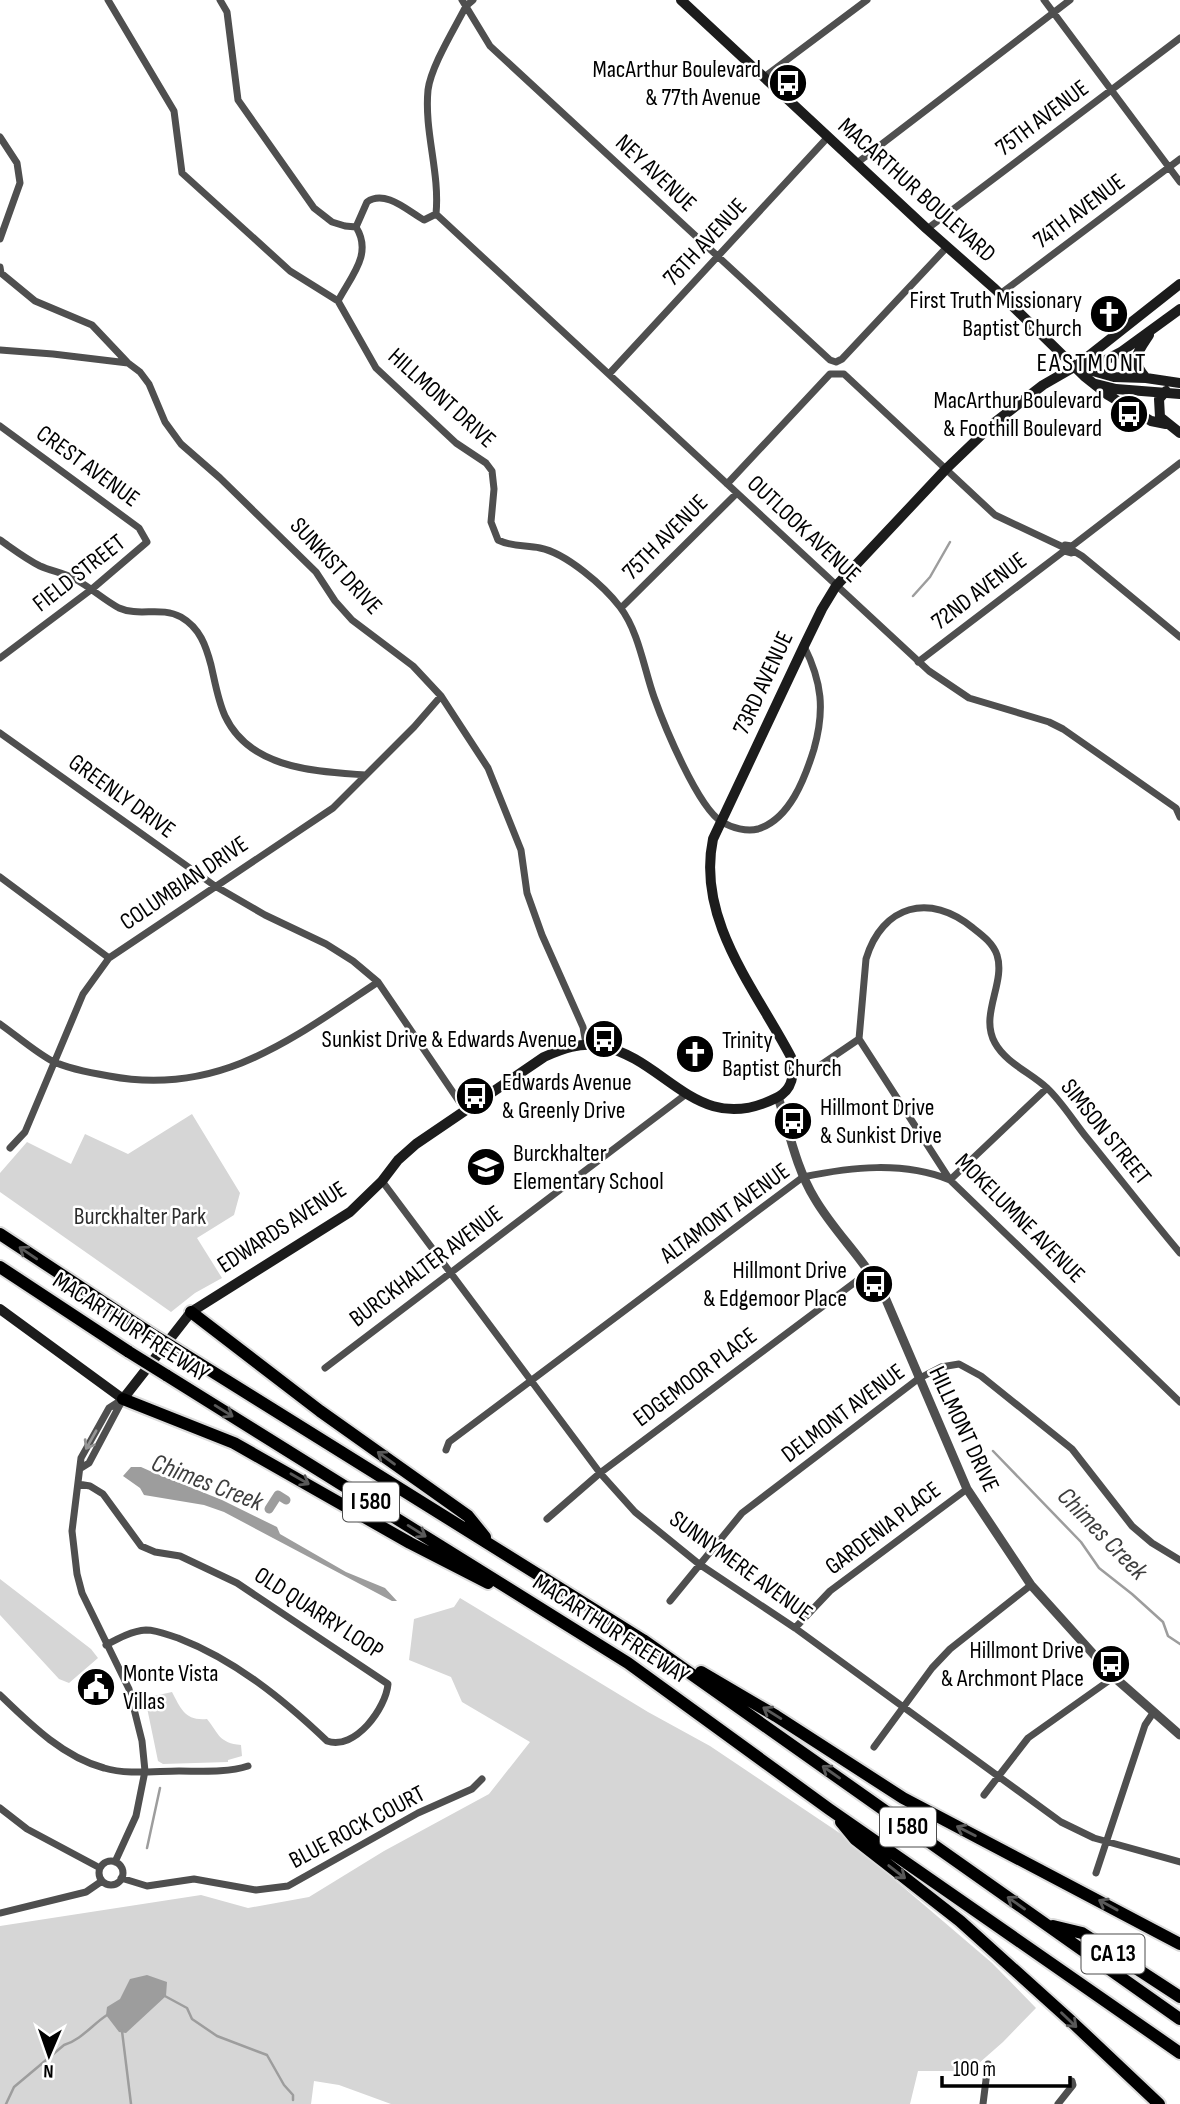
<svg xmlns="http://www.w3.org/2000/svg" width="1180" height="2104" font-family="'Sofia Sans Condensed',sans-serif">
  <rect width="100%" height="100%" fill="#fff"/>
  <path fill="#d6d6d6" d="M192,1114L240,1193L234,1215L197,1238L222,1278L195,1293L171,1312L0,1192V1173L27,1142L71,1164L85,1134L128,1154Z
    M0,1579L91,1649L98,1658L69,1683L59,1679L0,1615Z
    M460,1598L648,1712L710,1746L841,1834L992,1963L1036,2008L1003,2042L970,2071H918L910,2104H391L339,2085L314,2081L311,2104H0V1926L201,1895L248,1908L309,1897L384,1851L489,1794L530,1742L462,1702L451,1677L409,1660L414,1619L454,1607Z
    M172,1692C181,1709 185,1721 207,1719C219,1734 219,1743 241,1745L242,1756L228,1760V1762L163,1764L158,1761L145,1698Z"/>
  <path fill="#9d9d9d" d="M131,1467H141L150,1471L222,1500L277,1527L280,1534L346,1572L385,1588L397,1601H392L224,1512L204,1505L144,1495L140,1488L123,1476Z
    M147,1975L167,1982L166,1996L126,2033L119,2032L106,2015L107,2007L120,1999L130,1979Z"/>
  <g fill="none" stroke-linecap="round" stroke-linejoin="round">
    <path stroke="#9d9d9d" stroke-width="2.5" d="M913,596L930,577L950,542
      M993,1451L1081,1542L1099,1568L1132,1594L1163,1622L1168,1636L1180,1644
      M147,1848L160,1788
      M163,1995L187,2008L192,2019L217,2036L267,2055L284,2085L293,2095V2100
      M122,2031L131,2104
      M6,2104L14,2087L64,2045C81,2040 93,2024 107,2015"/>
    <path stroke="#9d9d9d" stroke-width="9" d="M269,1509L278,1495L286,1500"/>
    <g stroke="#dbdbdb" stroke-width="16">
      <path id="motorway" d="M0,1234L147,1331
        M0,1267L129,1352
        M191,1312L320,1411L468,1516L485,1537
        M184,1354L643,1640L1180,2019
        M166,1375L628,1663L829,1809L1180,2053
        M123,1399L234,1443L410,1543L488,1583
        M701,1672L776,1716L903,1798L1180,1944
        M841,1822L855,1839L960,1921L1071,2021L1159,2104
        M1053,1926L1082,1933L1180,1997"/>
    </g>
    <path stroke="#4f4f4f" stroke-width="7" d="M108,0L174,111L182,173L290,271L338,301L376,368L456,443L486,463L492,471L494,489L491,522L498,540C512,547 525,545 540,548C566,553 604,586 620,607C639,632 644,669 654,697C664,725 698,808 722,822C732,828 747,832 758,829C790,819 805,778 814,749C825,710 822,682 804,646
      M220,0L227,12L238,100L314,208L332,222L345,226L356,227
      M462,0L490,46L830,360L836,362L842,359L947,247
      M1044,0L1180,182
      M764,77L867,0
      M0,137L17,163L20,183L0,239
      M857,163L1070,0
      M436,214L929,671L969,698L1049,722L1063,729L1176,808L1180,817
      M927,229L1180,38
      M0,267L1,273L35,301L92,325L127,362
      M1000,294L1180,159
      M338,301C351,276 373,254 356,227L367,202C385,189 408,211 424,220L436,214C440,172 424,132 428,90C431,66 455,28 466,6L473,0
      M0,350L53,354L128,363L140,372L149,384L165,422L181,444L220,478L316,572L335,601L352,620L413,666L441,696L488,768L521,850L527,893L542,935L583,1027L586,1044
      M609,374L828,137
      M0,426L139,528L147,542L92,589L0,658
      M727,484L830,374H844L995,515L1063,547
      M0,540C13,549 26,559 40,566C51,571 64,573 75,579C90,587 104,600 119,608C139,617 161,606 181,617C200,628 206,646 211,665C215,682 218,701 225,716C250,769 314,771 365,775
      M1072,546L1065,545L1064,551L1071,553L1072,546L1180,463
      M1072,550L1082,556L1180,637
      M621,608L736,494
      M918,662L1064,551
      M0,733L215,886L265,915L326,944L353,961L378,982L465,1110
      M0,877L109,958
      M0,1024C17,1036 34,1051 52,1061C69,1069 91,1073 109,1076C219,1097 292,1039 378,982
      M859,1039L950,1180L1180,1402
      M793,1074L809,1073L859,1039L866,959C882,905 930,892 973,928C982,935 993,943 997,955C1006,983 979,1015 995,1043C1006,1063 1031,1073 1047,1088C1062,1102 1074,1122 1087,1138C1118,1176 1148,1215 1180,1253
      M10,1148L25,1132L83,994L109,958L333,808L414,727L441,696
      M382,1181L600,1473L635,1512L699,1564L795,1628L1061,1822L1094,1838L1180,1862
      M325,1368L685,1095
      M446,1450L449,1442L803,1177C851,1167 903,1161 950,1180L1047,1088
      M81,1468L89,1463L123,1399
      M78,1484L90,1486L103,1494L141,1546L155,1552L180,1556L237,1583L388,1684C386,1708 355,1751 327,1741C283,1699 235,1660 178,1638C168,1635 157,1630 146,1630C132,1631 119,1638 106,1645
      M547,1519L600,1473L870,1271
      M670,1601L742,1513L918,1379L941,1367L959,1364L981,1376L1072,1449L1132,1526L1152,1543L1180,1560
      M795,1628L830,1591L967,1489
      M0,1695C30,1724 63,1757 104,1768C127,1775 156,1771 179,1771C201,1771 227,1773 248,1766
      M874,1747L932,1668L950,1649L1031,1585
      M984,1795L1028,1738L1114,1677
      M0,1808L27,1829L100,1868
      M99 1873a12 12 0 1 1 24 0a12 12 0 1 1-24 0Z
      M115,1862L136,1816L145,1771L142,1741L129,1689L82,1593L77,1574L72,1531L81,1458L109,1408L123,1399
      M1096,1873L1145,1725L1153,1713
      M121,1878L147,1886L194,1879L256,1890L288,1886L418,1813L472,1789L482,1779
      M0,1913L86,1892L102,1881
      M983,2104L988,2064
      M1058,2104L1073,2085L1072,2081"/>
    <path stroke="#4f4f4f" stroke-width="9" d="M778,1097C789,1131 796,1168 815,1199C835,1233 865,1260 884,1295L967,1489L1031,1585L1114,1677L1180,1735"/>
    <path stroke="#1c1c1c" stroke-width="10" d="M681,0L927,229L995,289L1084,376L1108,395L1151,421L1166,424
      M1076,366L1100,363L1121,352L1180,309
      M1082,368L1114,377L1146,378L1180,383
      M1146,378C1130,360 1137,353 1149,335
      M1096,384L1116,389L1180,394
      M1166,391L1159,399L1160,417L1180,433
      M0,1309L123,1399L191,1312L350,1212L382,1181L398,1160L416,1144L544,1057C562,1049 580,1042 601,1046C667,1059 697,1138 776,1098C793,1090 795,1073 791,1057C756,990 696,920 713,839L804,646L822,609L836,586L946,469L994,423L1043,385L1076,366L1180,284"/>
    <use href="#motorway" stroke="#000" stroke-width="12"/>
    <g stroke="#dbdbdb" stroke-width="16" stroke-linecap="butt">
      <path id="motorway-bridge" d="M147,1331L184,1354
        M129,1352L166,1375"/>
    </g>
    <use href="#motorway-bridge" stroke="#000" stroke-width="12"/>
  </g>
  <defs><path id="oneway-shaft" d="M-6 0H5M1.5-3L5.5 0L1.5 3" fill="none" stroke-width="1.6" stroke-linecap="round" stroke-linejoin="round" transform="scale(1.75)"/></defs>
  <g stroke="#595959">
    <use href="#oneway-shaft" transform="translate(28 1253) rotate(-146)"/>
    <use href="#oneway-shaft" transform="translate(224 1411) rotate(32)"/>
    <use href="#oneway-shaft" transform="translate(386 1458) rotate(-144)"/>
    <use href="#oneway-shaft" transform="translate(300 1479) rotate(30)"/>
    <use href="#oneway-shaft" transform="translate(417 1531) rotate(32)"/>
    <use href="#oneway-shaft" transform="translate(772 1713) rotate(-148)"/>
    <use href="#oneway-shaft" transform="translate(831 1772) rotate(-145)"/>
    <use href="#oneway-shaft" transform="translate(966 1831) rotate(-153)"/>
    <use href="#oneway-shaft" transform="translate(897 1872) rotate(38)"/>
    <use href="#oneway-shaft" transform="translate(1016 1903) rotate(-145)"/>
    <use href="#oneway-shaft" transform="translate(1108 1905) rotate(-151)"/>
    <use href="#oneway-shaft" transform="translate(1069 2020) rotate(44)"/>
  </g>
  <use stroke="#959595" href="#oneway-shaft" transform="translate(91 1440) rotate(119)"/>
  <defs>
    <g id="bus-disc" transform="scale(2.0125)"><circle r="9.5" fill="#000" stroke="#fff"/><path d="M-5-6H5V4H4V6H2V4H-2V6H-4V4H-5ZM-3.5-4V0h7V-4ZM-3.5 1.2v1.5H-2V1.2ZM2 1.2v1.5H3.5V1.2Z" fill="#fff"/></g>
    <g id="church-disc" transform="scale(2.0125)"><circle r="9.5" fill="#000" stroke="#fff"/><path d="M-1.2-6h2.4v3.5h3.3v2.4h-3.3V6h-2.4V-.1h-3.3v-2.4h3.3Z" fill="#fff"/></g>
    <g id="school-disc" transform="scale(2.0125)"><circle r="9.5" fill="#000" stroke="#fff"/><path d="M0-5L7-2L0 1L-7-2ZM-4 1L0 2.5L4 1V4Q0 6-4 4Z" fill="#fff"/></g>
    <g id="civic-disc" transform="scale(2.0125)"><circle r="9.5" fill="#000" stroke="#fff"/><path d="M-.6-6.5H3V-4.5H.6V-3L4-1V1h2V6H-6V1h2V-1L-.6-3ZM-1.2 2.5V6h2.4V2.5Z" fill="#fff"/></g>
  </defs>
  <g fill-rule="evenodd">
    <use href="#bus-disc" x="788" y="83"/>
    <use href="#church-disc" x="1109" y="314"/>
    <use href="#bus-disc" x="1129" y="414"/>
    <use href="#bus-disc" x="604" y="1039"/>
    <use href="#church-disc" x="695" y="1054"/>
    <use href="#bus-disc" x="475" y="1096"/>
    <use href="#bus-disc" x="793" y="1121"/>
    <use href="#school-disc" x="486" y="1167"/>
    <use href="#bus-disc" x="874" y="1284"/>
    <use href="#bus-disc" x="1111" y="1664"/>
    <use href="#civic-disc" x="96" y="1687"/>
  </g>
  <g text-anchor="middle" dominant-baseline="central" stroke-width="5" stroke-linejoin="round" paint-order="stroke">
    <g fill="#fff" stroke="#4c4c4c" stroke-width="2">
      <rect x="343" y="1482.5" width="56" height="39" rx="5"/>
      <rect x="880" y="1807.5" width="56" height="39" rx="5"/>
      <rect x="1081.5" y="1934.5" width="63" height="39" rx="5"/>
    </g>
    <g font-size="23" font-weight="bold" fill="#000">
      <text x="371" y="1502">I 580</text>
      <text x="908" y="1827">I 580</text>
      <text x="1113" y="1954">CA 13</text>
    </g>
    <g font-size="24" fill="#000" stroke="#fff" text-anchor="end">
      <text x="761" y="69">MacArthur Boulevard<tspan x="761" dy="28">&amp; 77th Avenue</tspan></text>
      <text x="1082" y="300">First Truth Missionary<tspan x="1082" dy="28">Baptist Church</tspan></text>
      <text x="1102" y="400">MacArthur Boulevard<tspan x="1102" dy="28">&amp; Foothill Boulevard</tspan></text>
      <text x="577" y="1039">Sunkist Drive &amp; Edwards Avenue</text>
      <text x="722" y="1040" text-anchor="start">Trinity<tspan x="722" dy="28">Baptist Church</tspan></text>
      <text x="502" y="1082" text-anchor="start">Edwards Avenue<tspan x="502" dy="28">&amp; Greenly Drive</tspan></text>
      <text x="820" y="1107" text-anchor="start">Hillmont Drive<tspan x="820" dy="28">&amp; Sunkist Drive</tspan></text>
      <text x="513" y="1153" text-anchor="start">Burckhalter<tspan x="513" dy="28">Elementary School</tspan></text>
      <text x="847" y="1270">Hillmont Drive<tspan x="847" dy="28">&amp; Edgemoor Place</tspan></text>
      <text x="1084" y="1650">Hillmont Drive<tspan x="1084" dy="28">&amp; Archmont Place</tspan></text>
      <text x="123" y="1673" text-anchor="start">Monte Vista<tspan x="123" dy="28">Villas</tspan></text>
    </g>
    <g font-size="24" fill="#000" stroke="#fff">
      <text transform="translate(1042 118) rotate(-37)">75TH AVENUE</text>
      <text transform="translate(656 173) rotate(43)">NEY AVENUE</text>
      <text transform="translate(917 190) rotate(42)">MACARTHUR BOULEVARD</text>
      <text transform="translate(1079 211) rotate(-37)">74TH AVENUE</text>
      <text transform="translate(705 242) rotate(-47)">76TH AVENUE</text>
      <text transform="translate(442 398) rotate(42)">HILLMONT DRIVE</text>
      <text transform="translate(88 466) rotate(36)">CREST AVENUE</text>
      <text transform="translate(804 529) rotate(43)">OUTLOOK AVENUE</text>
      <text transform="translate(665 537) rotate(-45)">75TH AVENUE</text>
      <text transform="translate(336 566) rotate(47)">SUNKIST DRIVE</text>
      <text transform="translate(79 573) rotate(-38)">FIELD STREET</text>
      <text transform="translate(979 591) rotate(-37)">72ND AVENUE</text>
      <text transform="translate(763 683) rotate(-65)">73RD AVENUE</text>
      <text transform="translate(122 796) rotate(36)">GREENLY DRIVE</text>
      <text transform="translate(184 883) rotate(-34)">COLUMBIAN DRIVE</text>
      <text transform="translate(1106 1132) rotate(51)">SIMSON STREET</text>
      <text transform="translate(725 1213) rotate(-36)">ALTAMONT AVENUE</text>
      <text transform="translate(1020 1218) rotate(45)">MOKELUMNE AVENUE</text>
      <text transform="translate(282 1227) rotate(-33)">EDWARDS AVENUE</text>
      <text transform="translate(426 1266) rotate(-37)">BURCKHALTER AVENUE</text>
      <text transform="translate(131 1327) rotate(33)">MACARTHUR FREEWAY</text>
      <text transform="translate(695 1377) rotate(-37)">EDGEMOOR PLACE</text>
      <text transform="translate(843 1413) rotate(-37)">DELMONT AVENUE</text>
      <text transform="translate(964 1429) rotate(65)">HILLMONT DRIVE</text>
      <text transform="translate(883 1528) rotate(-37)">GARDENIA PLACE</text>
      <text transform="translate(741 1566) rotate(36)">SUNNYMERE AVENUE</text>
      <text transform="translate(319 1613) rotate(33)">OLD QUARRY LOOP</text>
      <text transform="translate(611 1629) rotate(33)">MACARTHUR FREEWAY</text>
      <text transform="translate(357 1827) rotate(-28)">BLUE ROCK COURT</text>
    </g>
    <g font-size="24" fill="#2d2d2d" stroke="#fff">
      <text x="140" y="1216">Burckhalter Park</text>
    </g>
    <g font-size="26" letter-spacing="2" fill="#000" stroke="#fff">
      <text x="1092" y="363">EASTMONT</text>
    </g>
    <g font-size="26" font-style="italic" fill="#3e3e3e" stroke="#fff">
      <text transform="translate(207 1483) rotate(21)">Chimes Creek</text>
      <text transform="translate(1102 1534) rotate(46)">Chimes Creek</text>
    </g>
  </g>
  <g transform="translate(49 2055) rotate(182)" stroke="#ffffff" stroke-width="5" paint-order="stroke">
  <path d="M0-5L12 26L0 18L-12 26Z" fill="#000000"/>
  <text y="-10" font-size="19" font-weight="bold" text-anchor="middle" fill="#000000">N</text>
  </g>
  <path d="M942 2076v10h128v-10" fill="none" stroke="#000000" stroke-width="3.5"/>
  <text x="953" y="2076" font-size="21" fill="#000000" stroke="#ffffff" stroke-width="5" paint-order="stroke">100 m</text>
</svg>
